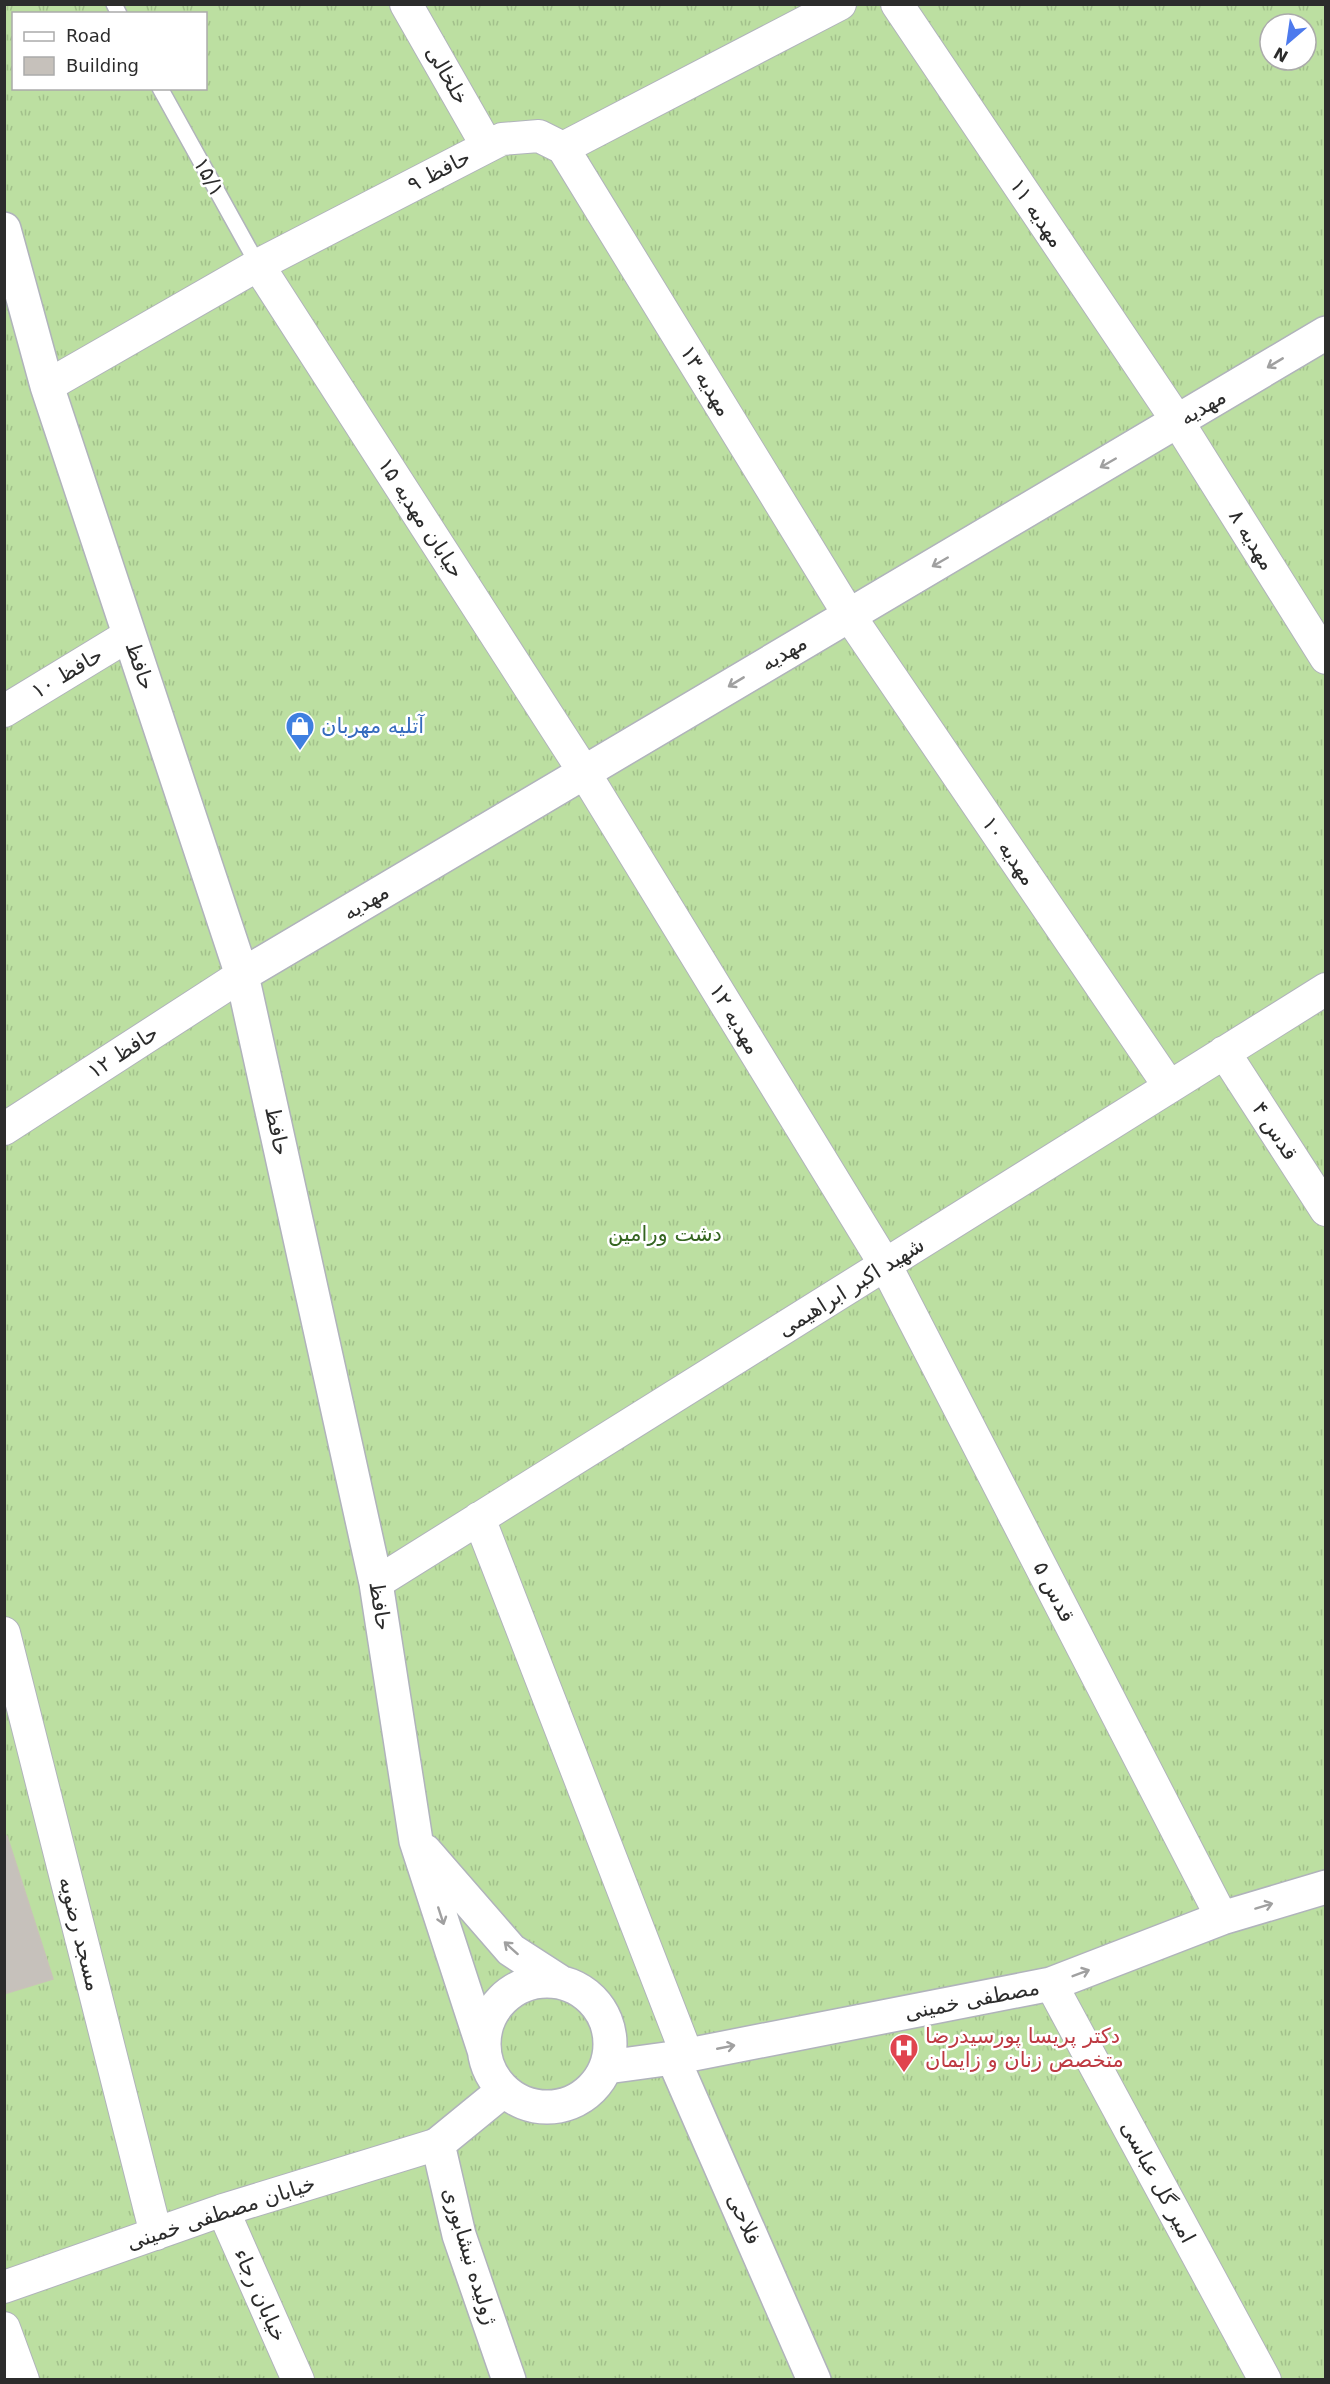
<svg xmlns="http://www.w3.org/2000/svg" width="1330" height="2384" font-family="'DejaVu Sans','Noto Sans Arabic',sans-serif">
  <defs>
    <pattern id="grass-tufts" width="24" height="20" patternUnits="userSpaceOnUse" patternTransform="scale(1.5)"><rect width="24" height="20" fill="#bcdfa1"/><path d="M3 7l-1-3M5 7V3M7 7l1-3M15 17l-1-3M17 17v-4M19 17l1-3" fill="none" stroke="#a2c08b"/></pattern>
  </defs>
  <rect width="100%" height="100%" fill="#ede6e0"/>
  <path fill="url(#grass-tufts)" fill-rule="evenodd" d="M5,5H1325V2379H5ZM14,14H206V88H14ZM1270,24H1306V60H1270Z"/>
  <path fill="#c6c1bb" stroke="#c8c2b9" stroke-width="1.5" d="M7,1836L53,1979L4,1994V1837Z"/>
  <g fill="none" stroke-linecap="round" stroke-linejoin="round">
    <g stroke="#b0b3bb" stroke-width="18">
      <path id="lane" d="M114,4L119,14
        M160,88L258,265"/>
    </g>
    <g stroke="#b0b3bb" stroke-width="34">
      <path id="street" d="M406,4L487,146
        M897,4L1178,422L1326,658
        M563,148L849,615L1169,1086
        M563,148L840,4
        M258,265L584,772L886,1266L1222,1918
        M47,386L258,265L502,139L539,136L563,148
        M4,711L129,635
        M1224,1052L1326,1210
        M4,1129L242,975
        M479,1518L687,2055
        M376,1583L1326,989
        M4,1633L156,2234
        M1051,1984L1265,2380
        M223,2210L298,2380
        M4,2287L223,2210L438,2144
        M4,2328L23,2380"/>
    </g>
    <g stroke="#b0b3bb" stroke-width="36">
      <path id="secondary" d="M4,229L47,386L242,975L376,1583L416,1841L484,2050
        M242,975L1326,333
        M425,1851L511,1950L559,1981
        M484 2044a63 63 0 1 1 126 0a63 63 0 1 1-126 0Z
        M673,2058L814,2380
        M607,2067L673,2058L1051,1984L1222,1918L1326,1887
        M504,2090L438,2144L459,2235L509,2380"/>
    </g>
    <use href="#lane" stroke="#fff" stroke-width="15"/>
    <use href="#street" stroke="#fff" stroke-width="32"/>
    <use href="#secondary" stroke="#fff" stroke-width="33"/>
  </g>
  <defs><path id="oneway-shaft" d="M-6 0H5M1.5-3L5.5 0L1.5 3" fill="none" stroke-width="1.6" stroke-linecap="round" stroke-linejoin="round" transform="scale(1.5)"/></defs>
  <g stroke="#a0a0a0">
    <use href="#oneway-shaft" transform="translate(1275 363) rotate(149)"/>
    <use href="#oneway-shaft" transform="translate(1108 463) rotate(150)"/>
    <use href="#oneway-shaft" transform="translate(940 562) rotate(150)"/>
    <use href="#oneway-shaft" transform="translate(736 682) rotate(149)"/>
    <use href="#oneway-shaft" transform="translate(1264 1906) rotate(-17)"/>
    <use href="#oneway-shaft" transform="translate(441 1916) rotate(72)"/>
    <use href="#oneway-shaft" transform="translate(511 1948) rotate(-138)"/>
    <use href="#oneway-shaft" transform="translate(1081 1973) rotate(-21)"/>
    <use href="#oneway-shaft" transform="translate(726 2047) rotate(-11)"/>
  </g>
  <defs>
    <g id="shop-pin" transform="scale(1.5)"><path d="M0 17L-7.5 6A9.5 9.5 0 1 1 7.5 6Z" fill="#3f7fe0" stroke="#fff"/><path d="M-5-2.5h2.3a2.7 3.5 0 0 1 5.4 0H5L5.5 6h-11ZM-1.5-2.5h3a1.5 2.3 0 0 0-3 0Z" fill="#fff"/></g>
    <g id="hospital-pin" transform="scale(1.5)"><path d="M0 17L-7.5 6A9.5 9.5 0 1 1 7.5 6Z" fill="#e0444e" stroke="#fff"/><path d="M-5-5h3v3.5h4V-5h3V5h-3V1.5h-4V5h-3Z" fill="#fff"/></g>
  </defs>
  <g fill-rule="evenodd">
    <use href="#shop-pin" x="300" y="726"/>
    <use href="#hospital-pin" x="904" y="2048"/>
  </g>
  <g text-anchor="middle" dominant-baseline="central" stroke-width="5" stroke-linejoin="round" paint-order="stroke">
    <g font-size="21" fill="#2c2c2c" stroke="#fff">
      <text transform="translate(447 75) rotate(60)">خلخالی</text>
      <text transform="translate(439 171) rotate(-27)">حافظ ۹</text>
      <text transform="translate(209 177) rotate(61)">۱۵/۱</text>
      <text transform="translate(1037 213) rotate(56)">مهدیه ۱۱</text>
      <text transform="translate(706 381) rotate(59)">مهدیه ۱۳</text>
      <text transform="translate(1203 407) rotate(-31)">مهدیه</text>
      <text transform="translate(421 518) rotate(57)">حیابان مهدیه ۱۵</text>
      <text transform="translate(1252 540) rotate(58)">مهدیه ۸</text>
      <text transform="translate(784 653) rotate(-31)">مهدیه</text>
      <text transform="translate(140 666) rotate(71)">حافظ</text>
      <text transform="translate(67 673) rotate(-31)">حافظ ۱۰</text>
      <text transform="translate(1009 851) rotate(56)">مهدیه ۱۰</text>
      <text transform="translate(366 902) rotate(-31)">مهدیه</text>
      <text transform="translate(735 1019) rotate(59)">مهدیه ۱۲</text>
      <text transform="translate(123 1052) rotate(-33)">حافظ ۱۲</text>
      <text transform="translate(277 1131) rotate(78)">حافظ</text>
      <text transform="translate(1275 1131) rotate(57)">قدس ۴</text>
      <text transform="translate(851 1287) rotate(-32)">شهید اکبر ابراهیمی</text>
      <text transform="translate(1054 1592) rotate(63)">قدس ۵</text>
      <text transform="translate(380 1606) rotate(81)">حافظ</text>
      <text transform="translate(80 1934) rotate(76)">مسجد رضویه</text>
      <text transform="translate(972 2000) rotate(-11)">مصطفی خمینی</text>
      <text transform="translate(1158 2182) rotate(62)">امیر گل عباسی</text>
      <text transform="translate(221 2213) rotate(-18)">خیابان مصطفی خمینی</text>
      <text transform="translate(744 2219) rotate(66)">فلاحی</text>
      <text transform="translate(470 2256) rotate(73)">ژولیده نیشابوری</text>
      <text transform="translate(260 2295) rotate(66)">خیابان رجاء</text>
    </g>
    <g font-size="21" fill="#366cbe" stroke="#fff" text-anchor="start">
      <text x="321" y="726">آتلیه مهربان</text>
    </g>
    <g font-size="21" fill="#356521" stroke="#fff">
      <text x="665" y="1234">دشت ورامین</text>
    </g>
    <g font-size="21" fill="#be3a42" stroke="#fff" text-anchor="start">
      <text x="925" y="2036">دکتر پریسا پورسیدرضا<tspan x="925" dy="24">متخصص زنان و زایمان</tspan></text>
    </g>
  </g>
  <rect width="1330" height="2384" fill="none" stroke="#2c2c2c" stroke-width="12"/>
  <rect x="12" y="12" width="195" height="78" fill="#ffffff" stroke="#ababab" stroke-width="1.5"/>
  <rect x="24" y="32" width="30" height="9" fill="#ffffff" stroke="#ababab" stroke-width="1.5"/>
  <text x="66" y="42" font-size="18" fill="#2c2c2c">Road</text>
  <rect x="24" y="57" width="30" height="18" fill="#c6c1bb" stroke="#ababab" stroke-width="1.5"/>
  <text x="66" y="72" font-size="18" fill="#2c2c2c">Building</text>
  <g transform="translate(1288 42) rotate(209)"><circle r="28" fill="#ffffff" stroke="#ababab" stroke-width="1.5"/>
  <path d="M0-4.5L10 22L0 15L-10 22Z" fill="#4d7aed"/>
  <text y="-9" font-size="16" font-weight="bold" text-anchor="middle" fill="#2c2c2c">N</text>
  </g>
</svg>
